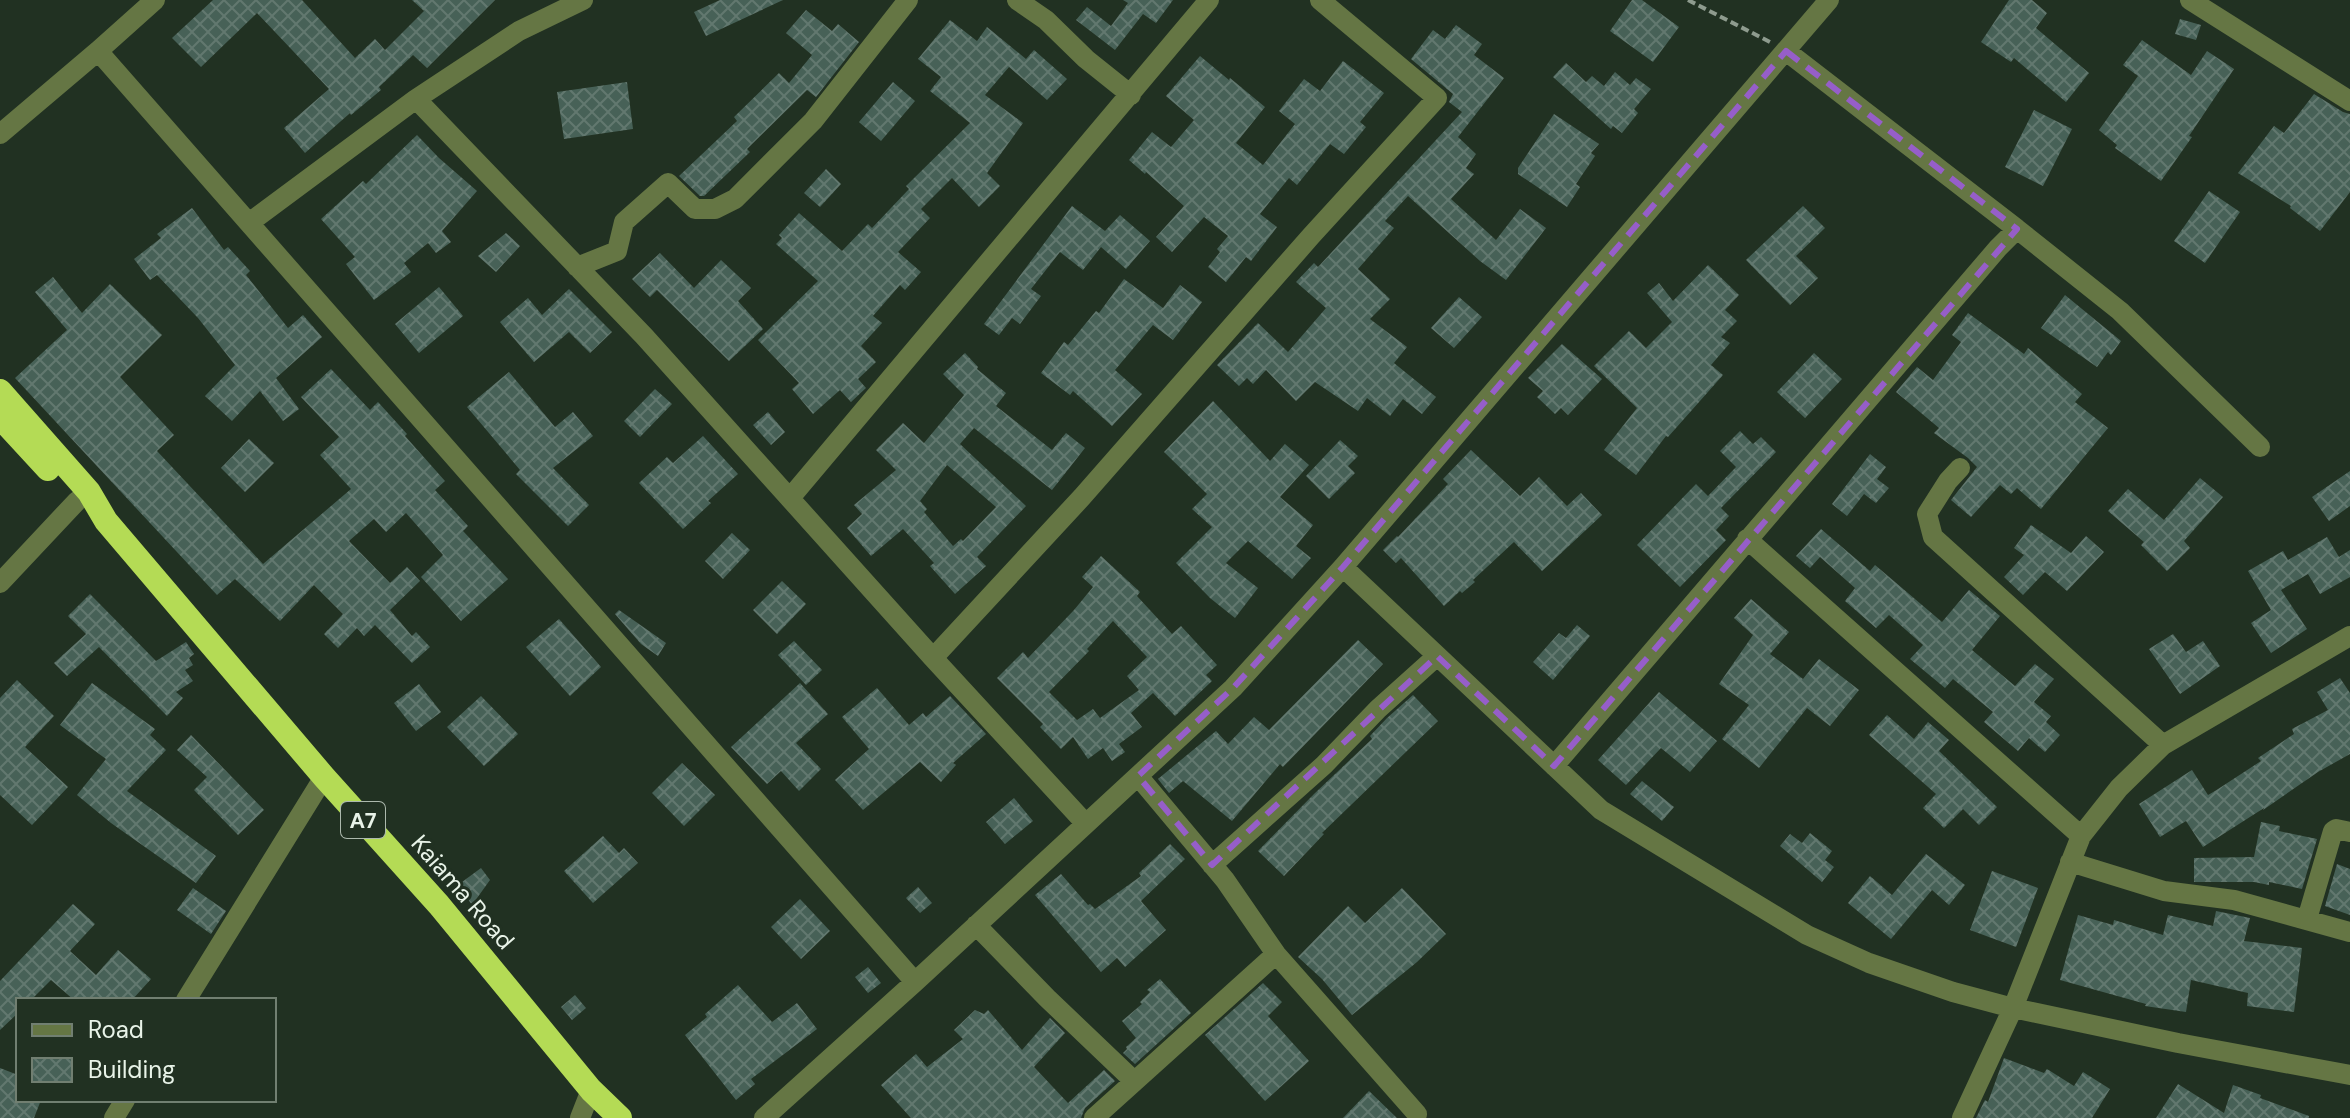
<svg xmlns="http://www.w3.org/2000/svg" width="2350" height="1118" font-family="'DM Sans',sans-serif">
  <defs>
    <pattern id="building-cross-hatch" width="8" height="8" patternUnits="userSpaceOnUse" patternTransform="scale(2)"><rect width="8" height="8" fill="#476157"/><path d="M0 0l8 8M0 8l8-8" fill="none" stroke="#62786f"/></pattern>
  </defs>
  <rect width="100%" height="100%" fill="#213122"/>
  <path fill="url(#building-cross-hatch)" fill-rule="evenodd" d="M213,0H302L355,58L375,39L385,50L424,11L412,0H495L427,68L413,55L379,87L381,90L351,115L350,113L305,153L284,128L329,89L257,13L201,67L172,38Z
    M720,0H783L706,36L694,12Z
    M1123,0H1173L1156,23L1143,14L1115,50L1076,20L1087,7L1111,26L1128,3Z
    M1632,0H1642L1679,27L1653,62L1610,31Z
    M2009,0H2032L2047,13L2036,28L2089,73L2066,102L2014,58L2011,62L1981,42Z
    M806,10L832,31L838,24L859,42L816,97L807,90L747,149L750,152L704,196H700L679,176L737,121L734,117L779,73L789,83L812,55L786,33Z
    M2180,19L2201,25L2196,40L2175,34Z
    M950,20L977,41L987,27L1026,59L1034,50L1067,79L1047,100L1009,67L985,95L1023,123L987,173L1000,186L979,207L952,178L921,209L930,218L898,252L921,272L905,290L900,285L873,316L882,323L861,346L876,362L858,379L866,388L851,402L840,390L813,414L792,389L799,383L758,340L818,281L776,244L782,238L779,235L799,213L842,251L868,224L872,228L909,189L906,186L970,123L930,91L941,77L918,59Z
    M1456,25L1482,44L1474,55L1504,78L1458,137L1476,154L1466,168L1474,174L1451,199L1496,240L1520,209L1546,228L1506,280L1480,261L1408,196L1385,221L1394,228L1358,269L1390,299L1370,319L1407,347L1394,363L1436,397L1422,414L1403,399L1390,416L1367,398L1358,411L1315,382L1296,401L1266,370L1253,384L1247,378L1239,386L1217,365L1258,323L1288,352L1326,308L1296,282L1314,263L1318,267L1462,112L1449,102L1453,94L1411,59L1433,30L1445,39Z
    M2142,40L2191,75L2207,51L2234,69L2189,136L2192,137L2161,181L2115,148L2117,145L2099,130L2138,76L2123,65Z
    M1200,56L1229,80L1230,78L1265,107L1236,143L1263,165L1295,124L1279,111L1304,79L1320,91L1343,61L1384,93L1360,122L1366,127L1344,154L1330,144L1297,185L1289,178L1260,214L1277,227L1251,261L1246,257L1226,282L1208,267L1220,252L1217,249L1228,236L1204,217L1172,252L1156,237L1184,206L1146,172L1145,174L1129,160L1152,132L1171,147L1194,120L1166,96Z
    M1566,63L1586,82L1592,76L1604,86L1615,72L1630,85L1636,78L1651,89L1634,109L1638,113L1622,133L1613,126L1611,129L1553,77Z
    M627,82L633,129L564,139L557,92Z
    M893,82L915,101L881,141L859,122Z
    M2314,94L2343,112L2350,114V192L2320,231L2290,208L2291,206L2238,173L2274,126L2284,133Z
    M2034,110L2072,129L2043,186L2005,167Z
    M1554,114L1599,144L1591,153L1595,156L1576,184L1580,187L1567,207L1518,174V168Z
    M417,135L439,158L477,191L442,231L451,242L436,253L428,243L404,263L411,272L374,300L346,264L355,257L321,219L363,181L366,184Z
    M826,169L841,184L820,207L804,193Z
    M2209,191L2240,212L2205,263L2174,241Z
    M1072,206L1105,231L1120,215L1150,241L1126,269L1101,247L1083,270L1060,252L1031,289L1041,296L1020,324L1012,318L999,335L984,324Z
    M1803,206L1825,228L1796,256L1818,278L1790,305L1746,260Z
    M192,208L224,250L228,247L250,271L246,275L288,328L303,315L322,337L276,378L299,409L283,421L260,391L232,421L205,396L235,365L198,318L157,275L150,280L134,259L161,238L157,234Z
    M506,233L520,246L496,272L478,256Z
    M660,253L694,288L721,260L751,288L738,301L763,329L729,361L657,290L650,297L632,279Z
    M1708,265L1739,295L1725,310L1737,321L1721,337L1730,343L1711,365L1723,375L1668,437L1666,436L1636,475L1604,450L1637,408L1594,366L1629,331L1646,348L1672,322L1647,293L1659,283L1673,301Z
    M53,277L82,313L110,284L162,335L120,377L174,435L157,451L263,564L351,489L320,455L339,437L301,397L331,369L370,410L378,402L407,434L405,436L445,481L435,490L468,526L463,531L508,579L461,621L421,577L443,555L406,513L386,532L374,519L349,541L390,583L407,567L420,581L390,610L412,636L416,632L430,647L412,663L375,625L364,636L357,628L338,648L324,634L343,614L314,585L280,621L235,579L217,595L15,378L67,330L35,292Z
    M1124,279L1163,308L1180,285L1202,302L1173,340L1153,325L1115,370L1142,394L1112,426L1073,391L1070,395L1041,373L1064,342L1068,345L1096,311L1099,313Z
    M439,287L463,316L419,353L395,324Z
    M569,289L612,332L590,353L569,332L534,362L500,322L528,298L542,315Z
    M2065,295L2121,341L2111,355L2108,352L2097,367L2041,328Z
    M1459,297L1482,317L1454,348L1431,328Z
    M1968,313L2024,354L2028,348L2082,394L2075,402L2108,428L2041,509L2017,488L2011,494L2000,485L1971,517L1951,500L1977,467L1968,458L1934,433L1939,428L1896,392L1917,367L1933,380L1961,342L1952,335Z
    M1562,344L1602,379L1568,415L1561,408L1555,414L1537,397L1543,391L1528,378Z
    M965,353L978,367L977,369L1006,393L996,406L1052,450L1066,433L1085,448L1052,490L974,428L960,444L1026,506L977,557L986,566L955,594L930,566L934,563L903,529L871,556L847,528L862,514L854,505L896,470L876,450L903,423L924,443L964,395L943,374ZM947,465L996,507L963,541L961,539L953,546L924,512L927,509L920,501Z
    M1814,353L1842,379L1805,418L1777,392Z
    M509,372L555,427L573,412L593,436L553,468L589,505L568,526L516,474L520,470L467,407Z
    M655,389L672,404L640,437L624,421Z
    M1213,401L1270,461L1285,444L1309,465L1280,497L1313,525L1296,546L1311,558L1292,579L1248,541L1226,563L1258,588L1235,618L1210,598L1176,563L1212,527L1192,509L1207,494L1164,452Z
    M768,412L785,432L771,445L753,425Z
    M1740,431L1753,444L1761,437L1776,452L1721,508L1729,516L1716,530L1726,540L1680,587L1637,545L1696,484L1708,496L1736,467L1720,451Z
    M703,436L738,474L708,501L711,503L683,529L639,483L667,457L673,463Z
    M249,439L274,463L245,492L221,468Z
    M1340,440L1358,456L1348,466L1355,473L1329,499L1306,476Z
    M1471,450L1520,496L1539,477L1567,506L1581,493L1602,515L1542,571L1514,542L1473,580L1475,582L1462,593L1460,591L1444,606L1401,558L1396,563L1383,550L1397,536L1398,537L1448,484L1443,479Z
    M1870,454L1886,467L1877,479L1889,488L1876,503L1864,494L1847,516L1832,504Z
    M2350,471V506L2329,521L2312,497Z
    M2200,478L2223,497L2184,541L2190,548L2167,571L2141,545L2144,542L2108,511L2128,489L2164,520Z
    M2031,525L2071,553L2086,536L2104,552L2067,591L2045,572L2023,595L2004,577L2024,555L2014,548Z
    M1821,529L1870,571L1875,565L1942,622L1969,590L2000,616L1972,650L2015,686L2035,664L2054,679L2034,702L2051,716L2046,722L2060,735L2045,752L2029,738L2018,751L1984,722L1993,712L1953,679L1945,688L1910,659L1923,645L1889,615L1876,628L1845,601L1855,588L1820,557L1810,568L1796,556Z
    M732,533L750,550L723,579L705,561Z
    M2327,537L2339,557L2350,550V577L2320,594L2308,574L2281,590L2307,629L2271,653L2251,623L2271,610L2248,571L2283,551L2288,560Z
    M1101,556L1140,592L1137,596L1172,634L1181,626L1217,665L1206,675L1212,681L1175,716L1153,693L1131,713L1142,727L1119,744L1125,752L1112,761L1103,748L1088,759L1073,737L1061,749L1040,727L1043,724L997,678L1023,652L1028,658L1074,610L1093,587L1082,577ZM1113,621L1147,657L1127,676L1139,690L1100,718L1093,709L1077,720L1049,692L1089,651L1087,649Z
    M782,581L806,604L777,634L753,610Z
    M90,594L156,661L186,642L194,654L189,658L193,665L185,670L193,681L176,692L183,698L167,716L99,647L67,676L54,663L86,634L68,616Z
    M1751,599L1789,632L1770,654L1803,679L1819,659L1859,690L1830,726L1807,708L1759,768L1722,739L1749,705L1719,684L1753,635L1734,618Z
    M619,610L666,643L658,656L641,644L615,614Z
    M559,619L601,667L570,696L526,647Z
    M1577,625L1590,636L1553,680L1533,662L1559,633L1566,638Z
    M2173,634L2186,652L2203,641L2220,666L2180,694L2149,649Z
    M1358,640L1383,664L1283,767L1280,764L1232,821L1183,781L1169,793L1158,779L1216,731L1228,744L1254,717L1269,730Z
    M794,641L822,670L806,685L778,655Z
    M2340,678L2350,693V754L2318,772L2263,810L2264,808L2203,847L2186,821L2160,837L2139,804L2192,770L2208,795L2215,791L2261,761L2258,758L2294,734L2292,729L2328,710L2317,692Z
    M17,680L54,716L25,747L68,787L32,825L0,795V698Z
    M92,683L155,729L150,735L166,750L127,791L216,856L196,883L111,823L77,795L106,759L60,725Z
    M800,683L828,714L796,743L821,769L799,791L781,771L767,784L731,747Z
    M419,684L441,712L416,731L394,703Z
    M877,688L909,725L923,713L926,717L950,696L986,734L953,763L956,765L941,782L920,762L863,810L835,780L869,749L842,717Z
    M1659,692L1717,741L1690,772L1661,748L1626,785L1598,760Z
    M1413,695L1438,721L1322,833L1324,834L1284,876L1258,851L1314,794L1372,739L1370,736L1387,718Z
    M481,696L518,734L484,766L447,727Z
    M1887,715L1914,739L1928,722L1949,740L1939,751L1997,807L1979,825L1963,809L1944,828L1923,808L1936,794L1869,735Z
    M191,735L264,810L238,835L194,790L207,777L177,750Z
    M682,763L715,795L684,826L652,793Z
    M1642,781L1674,807L1662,821L1630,794Z
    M1014,798L1033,821L1005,844L986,822Z
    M2261,822L2280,826L2279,831L2317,839L2302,889L2269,882V885L2254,882H2194V858L2254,857Z
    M1810,833L1832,851L1825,860L1834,867L1822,882L1780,846L1790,834L1802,843Z
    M603,836L619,853L624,848L638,863L593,903L564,871Z
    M1170,844L1185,859L1141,901L1166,930L1125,967L1117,958L1101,972L1035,895L1061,874L1088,905L1090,904L1095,909L1141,876L1139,873Z
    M1926,854L1965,885L1949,905L1932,890L1891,939L1848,903L1870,876L1892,895Z
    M2337,864L2350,869V915L2325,906Z
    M481,868L490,880L472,905L458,885Z
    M1992,871L2038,888L2016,947L1970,930Z
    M918,887L932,903L920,913L906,898Z
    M193,888L226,911L211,934L177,910Z
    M1402,888L1446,934L1417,962L1352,1015L1322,979L1298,957L1348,906L1365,923Z
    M800,899L830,931L801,959L771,927Z
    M73,904L95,924L70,951L96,975L118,950L151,979L132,1000H74L51,980L31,1000H18V1013L0,1030V981Z
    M2216,911L2250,918L2244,941L2302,948L2294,1012L2247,1006L2248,993L2191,980L2186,1012L2145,1006L2146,1004L2060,980L2078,915L2113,925L2114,920L2163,935L2168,915L2213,926Z
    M868,967L881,983L868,993L855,977Z
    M1160,979L1191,1013L1135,1064L1123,1053L1127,1049L1126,1047L1136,1038L1122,1021L1142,1004L1140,1002L1150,992L1147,990Z
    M1263,983L1282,1002L1268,1016L1309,1061L1265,1101L1205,1035Z
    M738,985L772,1022L797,1003L817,1029L751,1079L755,1084L736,1100L685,1035L707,1017L705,1014Z
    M575,995L586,1008L572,1020L561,1007Z
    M975,1010L984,1014L988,1010L1022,1050L1050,1018L1065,1033L1034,1067L1068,1103L1104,1070L1115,1081L1085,1108L1081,1118H911L881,1085L916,1054L927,1067L963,1039L954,1030Z
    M2004,1058L2044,1073L2047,1069L2074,1086L2083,1072L2110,1089L2092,1118H1976L1985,1100L1988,1102Z
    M0,1068L18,1075V1100H41L34,1118H0Z
    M2178,1084L2224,1113L2233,1085L2261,1095L2260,1098L2309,1116V1118H2156Z
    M1369,1091L1397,1118H1343Z"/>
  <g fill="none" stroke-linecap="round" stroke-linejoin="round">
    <path stroke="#8e9b8e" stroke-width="4" stroke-dasharray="8 4" stroke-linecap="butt" d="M1688,0L1770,42"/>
    <path stroke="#657644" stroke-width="20" d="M1017,0L1046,20L1086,59L1131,95
      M2190,0L2350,101
      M98,51C370,362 644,671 915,982
      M1786,51L2017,229
      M416,99L644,336L933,658L1086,824
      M0,134L98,51L155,0
      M249,223L416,99L519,31L583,0
      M577,267L617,251L624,222L668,183L695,209H715L735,199L813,121L908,0
      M1960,468L1948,481L1927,514L1933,537L2163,745
      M790,498L1209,0
      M1747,539L2081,836
      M1343,567L1601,810L1807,935L1869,963L1953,992L2013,1008L2178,1043L2350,1075
      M0,583L77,501
      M933,658L1082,497L1311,236L1437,98L1320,0
      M1554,766L1998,248L2017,229L2120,311L2260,447
      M1138,776L1225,880L1276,954L1417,1114
      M2070,862L2164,891L2234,900L2350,932
      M1212,865L1324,765L1378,709L1437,656
      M2307,919L2333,831L2336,829L2350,832
      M976,925L1047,998L1134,1081
      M186,1000L324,777
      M114,1118L125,1100
      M580,1118L591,1090
      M764,1118L915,982L1233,688L1343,567L1829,0
      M1094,1118L1276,954
      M1962,1118L2013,1008L2081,836L2119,788L2163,745L2350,636"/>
    <path stroke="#b4db55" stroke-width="24" d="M0,391L89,492L106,521L324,777L439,905L591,1090L620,1118
      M0,417L48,469"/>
  </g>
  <path fill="none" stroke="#965ec9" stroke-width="6" stroke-dasharray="16 10" stroke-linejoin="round" d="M1786,51L2017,229L1554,766L1437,656L1212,865L1138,776L1233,688L1343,567Z"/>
  <g text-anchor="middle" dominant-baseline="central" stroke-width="6" stroke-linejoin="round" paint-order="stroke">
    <rect fill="#213122" stroke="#acb9ad" stroke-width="2" x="341" y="802" width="44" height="36" rx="6"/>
    <g font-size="22" font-weight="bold" fill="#e8f3e8">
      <text x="363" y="820">A7</text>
    </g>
    <g font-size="24" fill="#e8f3e8" stroke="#213122">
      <text transform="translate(463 892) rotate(49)">Kaiama Road</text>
    </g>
  </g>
  <rect x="16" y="998" width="260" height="104" fill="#213122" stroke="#717f71" stroke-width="2"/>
  <rect x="32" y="1024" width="40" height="12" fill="#657644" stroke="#717f71" stroke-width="2"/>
  <text x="88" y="1038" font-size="24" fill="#e8f3e8">Road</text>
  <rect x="32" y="1058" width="40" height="24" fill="url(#building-cross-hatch)" stroke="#717f71" stroke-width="2"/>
  <text x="88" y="1078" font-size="24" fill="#e8f3e8">Building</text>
</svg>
